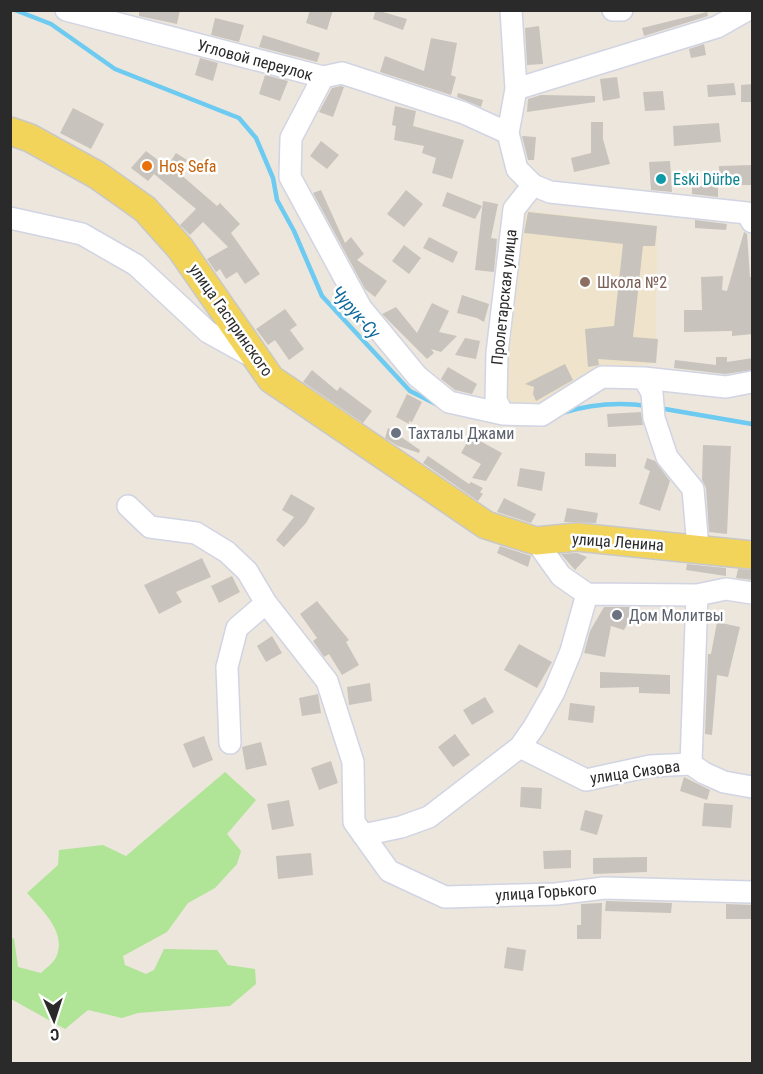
<svg xmlns="http://www.w3.org/2000/svg" width="763" height="1074" font-family="'Roboto Condensed',sans-serif">
  <rect width="100%" height="100%" fill="#ede6dc"/>
  <path fill="#efe4cb" d="M521,210L657,226L656,363L606,370L535,408L501,405Z"/>
  <path fill="#b0e497" d="M225,772L256,800L227,834L241,851L237,864L215,888L188,903L167,932L123,956L125,965L146,974L154,970L164,949L217,950L228,965L255,969L256,984L230,1006L138,1013L122,1018L88,1010L65,1029L11,999V939L14,938L18,967L41,973C46,968 55,962 57,955C66,931 41,909 27,893L58,865L59,850L103,845L126,856Z"/>
  <g fill="none" stroke-linecap="round" stroke-linejoin="round">
    <path stroke="#6dcaf1" stroke-width="4.5" d="M15,10L51,24L115,69L239,118L256,138L273,178L277,200L294,231L322,296L410,391L438,405
      M659,408L752,424
      M562,413C591,404 619,402 648,406"/>
  </g>
  <path fill="#c8c3bc" d="M139,10H180L177,24L139,16Z
    M310,10H333L327,30L306,23Z
    M376,10L407,19L403,30L373,19Z
    M707,12L708,16L644,36L642,28Z
    M215,18L244,25L239,42L211,35Z
    M539,26L543,64L527,65L525,28Z
    M263,35L320,53L317,62L259,47Z
    M431,38L457,43L451,75L456,77L451,95L380,72L385,56L424,71Z
    M704,44L706,55L691,58L689,49Z
    M200,58L218,63L213,81L195,75Z
    M265,75L288,81L280,101L259,94Z
    M617,77L620,98L603,101L600,79Z
    M734,83L736,95L708,97L707,85Z
    M753,84V102H741V85Z
    M341,86L344,87L333,117L319,112L332,88Z
    M663,91L665,110L645,111L643,92Z
    M458,93L483,100L481,107L457,97Z
    M541,95L595,96V102L527,112L528,99Z
    M395,106L416,111L413,126L464,140L452,179L432,173L436,158L422,153L424,146L394,140L396,126L392,125Z
    M73,108L104,124L91,149L60,133Z
    M591,122H603V139L610,164L574,172L571,158L591,153Z
    M719,123L721,142L674,146L673,126Z
    M522,136L536,137L534,160H528Z
    M321,141L339,155L327,169L310,156Z
    M146,151L167,167L176,153L187,160L179,173L217,206L220,203L240,224L231,233L260,274L245,284L237,272L226,279L220,269L216,272L207,259L228,247L203,222L190,235L180,225L196,209L154,174L148,181L131,168Z
    M670,161L672,192L651,190L649,162Z
    M753,165V185H720L719,166Z
    M692,186H718V197L692,194Z
    M321,190L345,243L351,237L364,254L357,260L387,281L375,297L365,289L313,193Z
    M406,190L423,204L404,227L387,214Z
    M447,192L482,206L475,219L442,206Z
    M483,201L498,204L491,238L497,239L494,272L475,270Z
    M528,212L657,226L655,246H643L633,337L658,339L656,363L598,359L599,365L588,367L585,329L614,326L623,244L524,233Z
    M695,220L727,224L726,230L695,228Z
    M744,232L747,234L750,277H753V334L732,336V331L684,332V310H702L701,277L723,276L722,290L727,291Z
    M429,237L458,252L453,263L423,248Z
    M404,245L421,258L409,274L392,261Z
    M462,295L489,304L484,322L477,318L457,313Z
    M432,303L449,311L439,332L457,336L441,352L431,349L434,353L427,359L382,314L396,307L417,333Z
    M285,309L297,325L290,330L304,349L289,360L275,340L268,345L256,329Z
    M465,338L480,341L476,359L455,355Z
    M716,357H727V362L753,358V370L725,374L674,368L675,360L716,365Z
    M565,364L573,380L536,401L533,394L534,387L525,384Z
    M448,367L477,384L472,394L455,390L441,379Z
    M312,370L337,391L340,387L372,411L363,423L303,382Z
    M407,394L422,402L412,422L409,421V424L396,417Z
    M641,412L643,425L608,427L607,414Z
    M388,428L420,450L419,453L398,446L385,438Z
    M471,436L502,453L486,481L472,478L481,464L461,453Z
    M703,445L731,446L727,534L709,532L706,488L702,480Z
    M585,453L616,454V467L585,466Z
    M428,456L469,484L471,482L483,488L480,492L483,494L478,501L423,463Z
    M647,458L655,461L670,481L660,511L639,504L650,471L644,468Z
    M520,468L545,472L542,491L517,486Z
    M291,494L315,508L306,523L284,547L276,540L294,517L282,510Z
    M504,498L536,514L531,523L497,512Z
    M567,508L598,513L596,523L564,522Z
    M500,546L531,556L528,567L497,553Z
    M577,553L587,557L575,570L561,554Z
    M202,558L211,577L176,592L182,602L159,614L144,585Z
    M687,564L726,568V576L686,570Z
    M738,569L753,570V580L736,578Z
    M232,576L240,592L219,603L211,586Z
    M317,601L349,640L346,642L359,665L342,675L329,654L324,657L313,641L317,638L300,614Z
    M604,607H636L624,630L611,626L605,657L584,653L590,631Z
    M717,622L740,627L728,677L717,675L712,735L705,734L708,654H711Z
    M272,636L282,653L266,662L257,646Z
    M519,644L552,662L537,688L504,670Z
    M600,672L670,675V694L639,693V687L600,688Z
    M370,683L372,701L349,705L347,687Z
    M318,694L321,713L302,716L299,698Z
    M485,697L494,712L472,725L463,710Z
    M570,703L595,706L593,723L568,720Z
    M455,734L470,755L453,767L438,747Z
    M204,736L213,760L193,768L183,744Z
    M261,742L267,765L246,770L242,747Z
    M331,761L338,783L319,790L311,768Z
    M684,777L710,790L707,800L680,791Z
    M521,787L542,788L541,809L520,807Z
    M289,800L294,826L272,830L267,804Z
    M704,803L733,805L731,828L702,826Z
    M585,810L603,815L597,835L580,830Z
    M571,850V868L544,869L543,851Z
    M311,853L313,875L278,879L276,856Z
    M647,857V872L593,874V858Z
    M606,901L672,903L671,913L605,911Z
    M602,903L601,939H577V925H581V904Z
    M726,904L753,905V919H726Z
    M507,947L526,950L523,971L504,968Z"/>
  <g fill="none" stroke-linecap="round" stroke-linejoin="round">
    <g stroke="#d1d4e3" stroke-width="24">
      <path id="minor" d="M66,10L323,77L342,73L464,113L508,133
        M511,10L516,89L508,133L517,169L533,185L550,192L747,213L752,222
        M613,10H622
        M323,77L291,138L290,177L361,308L417,376L449,402L503,414L542,415L602,377L644,378L726,387L752,382
        M516,89L717,27L747,10
        M10,218L82,234L136,265L208,332L255,358
        M644,378L652,393L654,418L667,457L693,489L698,548
        M503,414L496,400L497,353L514,209L533,185
        M128,506L150,527L196,533L227,552L247,571L266,603L327,681L353,762L354,822L389,871L445,897L556,894L604,888L752,892
        M587,594L697,595L726,589L752,593
        M230,743L227,667L237,628L266,603
        M520,747L586,780L650,766L691,764L704,773L724,782L752,787
        M691,764L697,595
        M363,835L401,827L429,817L520,747L534,727L554,692L571,651L587,594L561,576L536,541"/>
    </g>
    <g stroke="#c8c8c8" stroke-width="30">
      <path id="major" d="M10,131L30,138L97,175L145,209L180,248L271,379L486,525L536,541L577,537L752,555"/>
    </g>
    <use href="#minor" stroke="#fff" stroke-width="21"/>
    <use href="#major" stroke="#f3d45a" stroke-width="27"/>
  </g>
  <circle fill="#e8710a" stroke="#fff" stroke-width="2" cx="147" cy="166" r="6"/>
  <circle fill="#0f9aa8" stroke="#fff" stroke-width="2" cx="661" cy="179" r="6"/>
  <circle fill="#8d6e63" stroke="#fff" stroke-width="2" cx="585" cy="282" r="6"/>
  <g fill="#6b7280" stroke="#fff" stroke-width="2">
    <circle cx="396" cy="433" r="6"/>
    <circle cx="617" cy="615" r="6"/>
  </g>
  <g text-anchor="middle" dominant-baseline="central" stroke-width="5" stroke-linejoin="round" paint-order="stroke">
    <g font-size="16" fill="#2a2a2a" stroke="#fff">
      <text transform="translate(255 60) rotate(15)">Угловой переулок</text>
      <text transform="translate(504 297) rotate(-84)">Пролетарская улица</text>
      <text transform="translate(231 320) rotate(55)">улица Гаспринского</text>
      <text transform="translate(618 542) rotate(4)">улица Ленина</text>
      <text transform="translate(635 772) rotate(-8)">улица Сизова</text>
      <text transform="translate(546 892) rotate(-4)">улица Горького</text>
    </g>
    <g font-size="16" fill="#c56008" stroke="#fff" text-anchor="start">
      <text x="159" y="166">Hoş Sefa</text>
    </g>
    <g font-size="16" fill="#0d838f" stroke="#fff" text-anchor="start">
      <text x="673" y="179">Eski Dürbe</text>
    </g>
    <g font-size="16" fill="#785e54" stroke="#fff" text-anchor="start">
      <text x="597" y="282">Школа №2</text>
    </g>
    <g font-size="16" fill="#5b616d" stroke="#fff" text-anchor="start">
      <text x="408" y="433">Тахталы Джами</text>
      <text x="629" y="615">Дом Молитвы</text>
    </g>
    <g font-size="18" font-style="italic" fill="#0b689e" stroke="#fff">
      <text transform="translate(356 312) rotate(48)">Чурук-Су</text>
    </g>
  </g>
  <rect width="763" height="1074" fill="none" stroke="#2a2a2a" stroke-width="24"/>
  <g transform="translate(54 1020) rotate(177)" stroke="#ffffff" stroke-width="4.5" paint-order="stroke">
  <path d="M0-4.5L10 22L0 15L-10 22Z" fill="#2a2a2a"/>
  <text y="-9" font-size="16" font-weight="bold" text-anchor="middle" fill="#2a2a2a">С</text>
  </g>
</svg>
